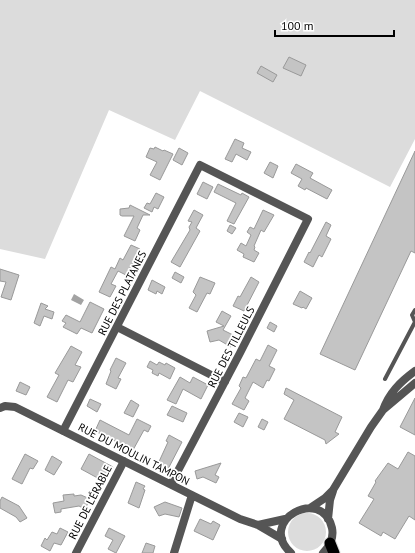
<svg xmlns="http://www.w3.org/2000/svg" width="415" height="553" font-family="'PT Sans',sans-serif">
  <rect width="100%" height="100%" fill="#fff"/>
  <path fill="#dcdcdc" d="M0,0H415V139L390,187L200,91L175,140L109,110L45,259L0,249Z
    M288 532a19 19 0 1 1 38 0a19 19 0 1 1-38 0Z"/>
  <path fill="#a3a3a3" d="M74,294L84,300L81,305L71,300Z"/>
  <path fill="#c4c4c4" stroke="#999" d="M289,57L306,65L301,76L283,68Z
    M261,66L277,75L273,82L257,73Z
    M235,139L244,143L242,148L251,152L247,160L236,154L232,162L225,159Z
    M155,147L163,151L164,150L173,154L160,180L150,175L157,162L146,157L150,148L154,149Z
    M179,148L188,153L182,165L173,160Z
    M415,151V253L411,251L355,370L320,354Z
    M270,162L278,166L273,178L264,173Z
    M296,164L313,173L310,178L332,190L327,199L306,188L305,190L298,186L302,179L291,173Z
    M203,182L213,187L207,199L197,194Z
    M218,184L241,195L242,193L249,197L234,224L227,221L236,203L214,192Z
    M156,193L164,197L158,209L154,207L152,212L144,208L147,203L150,204Z
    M130,205L150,215H143L137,228L140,230L135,241L124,236L134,216H122L120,215V209L129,208Z
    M194,210L203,215L196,228L200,231L180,267L171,262L190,230L189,227L192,222L188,221Z
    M263,210L274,215L264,232L261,230L254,246L255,247L254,250L259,253L254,262L243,257L244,254L237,250L241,243L246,246L251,235L247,232L250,227L254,229Z
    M326,222L331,225L326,236L331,239L322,257L319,255L313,267L304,262L309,252L310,253Z
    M230,225L236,228L232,234L227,231Z
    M131,245L140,249L130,268H132L128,276L118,271L111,284L116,286L110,297L99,292L111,267L115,269L120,258L123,260Z
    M0,269L19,275L11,300L1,297L6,282L0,281Z
    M175,272L184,277L181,283L172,278Z
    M200,277L215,283L210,294L207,293L197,312L189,308L196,295L193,292Z
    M251,277L259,282L244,311L233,306L238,296L240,297Z
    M152,280L165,287L162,294L157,291L156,294L148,290Z
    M300,291L312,298L306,309L303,307L302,308L293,304Z
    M90,302L104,309L92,333L81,328L77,334L63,327L66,323L62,321L66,315L80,322Z
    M41,303L48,306L45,309L54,312L52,319L44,316L40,326L34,323Z
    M222,311L231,316L223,330L237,337L231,347L219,340L210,342L207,331L224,326L216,322Z
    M270,322L277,326L274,332L267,328Z
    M268,345L277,350L269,366L275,369L269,381L267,380L263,388L253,382L245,398L249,401L244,410L232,404L241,388L239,386L243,377L246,378L256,359L260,361Z
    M71,346L82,352L75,365L81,367L73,382L68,380L57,402L47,397L59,375L55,373Z
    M116,358L126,363L118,378L121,379L116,389L106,384L111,371L110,370Z
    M150,361L157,365L159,362L165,365L166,363L175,368L170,379L159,373L158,376L152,373L153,370L147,367Z
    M180,377L190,383L193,377L208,385L201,399L183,389L176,404L167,400Z
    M20,382L30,387L26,395L16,391Z
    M286,388L342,417L335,432L339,434L326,444L325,440L284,419L294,400L284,394Z
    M415,398V435L400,427Z
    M90,399L101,404L97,412L87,406Z
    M131,400L139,405L133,417L124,413Z
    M172,406L187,413L183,422L167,415Z
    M239,413L248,417L243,427L234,422Z
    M137,419L151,426L148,432L144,430L133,450L95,431L100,420L129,435Z
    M262,419L268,422L264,430L258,427Z
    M169,435L182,442L167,471L157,466L168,442L166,441Z
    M408,452L415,456V520L409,516L395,539L383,532L381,536L359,523L374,499L368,496L376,482L375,481L388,463L398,469Z
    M25,454L38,461L33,469L30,468L22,484L12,479Z
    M89,454L113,467L105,482L81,469Z
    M52,456L62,462L54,475L45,470Z
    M221,463L215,475L219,477L216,483L203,477L197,479L195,471Z
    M136,482L145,486L143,489L145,490L139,508L128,503Z
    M74,494V496L81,495L90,499L85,509L79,506L61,509V512L55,513L53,503L64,501L63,495Z
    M2,497L19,506L27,518L20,522L16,517L0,508V501Z
    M165,502L182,508L179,517L165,514L159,516L154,507Z
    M200,519L211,524L213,521L220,525L213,540L194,531Z
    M60,528L68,532L61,545L54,543L50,551L41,546L45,538L47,540L52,532L57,534Z
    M109,528L125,536L116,553L108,549L113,540L105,536Z
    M146,543L155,546L153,553H142Z"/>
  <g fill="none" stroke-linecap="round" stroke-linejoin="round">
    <g stroke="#dbdbdb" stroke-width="13">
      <path id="trunk" d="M330,543L334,553"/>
    </g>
    <path stroke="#555" stroke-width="4" d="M415,310L412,315L415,322
      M385,379L415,322"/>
    <path stroke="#555" stroke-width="8" d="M117,327L225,382
      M0,408L5,406L15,407L240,519L258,525L282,539
      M63,431L200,165L308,219L240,353L171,484
      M258,525L285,519
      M76,553L124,461
      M174,553L192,495"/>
    <path stroke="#555" stroke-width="8" d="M383,410C389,393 400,382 415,371
      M310,508L325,498L333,490L371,427L383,410L415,383
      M328,519L330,500L333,491
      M291,553C256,521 322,485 332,528C334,538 330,546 323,553"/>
    <use href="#trunk" stroke="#000" stroke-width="11"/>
  </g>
  <g text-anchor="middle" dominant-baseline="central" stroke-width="3.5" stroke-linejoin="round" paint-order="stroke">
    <g font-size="11" fill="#000" stroke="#fff">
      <text transform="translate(122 293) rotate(-63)">RUE DES PLATANES</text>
      <text transform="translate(231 347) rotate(-63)">RUE DES TILLEULS</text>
      <text transform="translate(134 454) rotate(27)">RUE DU MOULIN TAMPON</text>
      <text transform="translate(90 502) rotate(-63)">RUE DE L’ÉRABLE</text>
    </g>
  </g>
  <path d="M275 30v6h119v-6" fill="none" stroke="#000000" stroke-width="2"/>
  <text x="281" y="30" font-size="12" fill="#000000" stroke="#ffffff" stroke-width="3" paint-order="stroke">100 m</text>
</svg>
